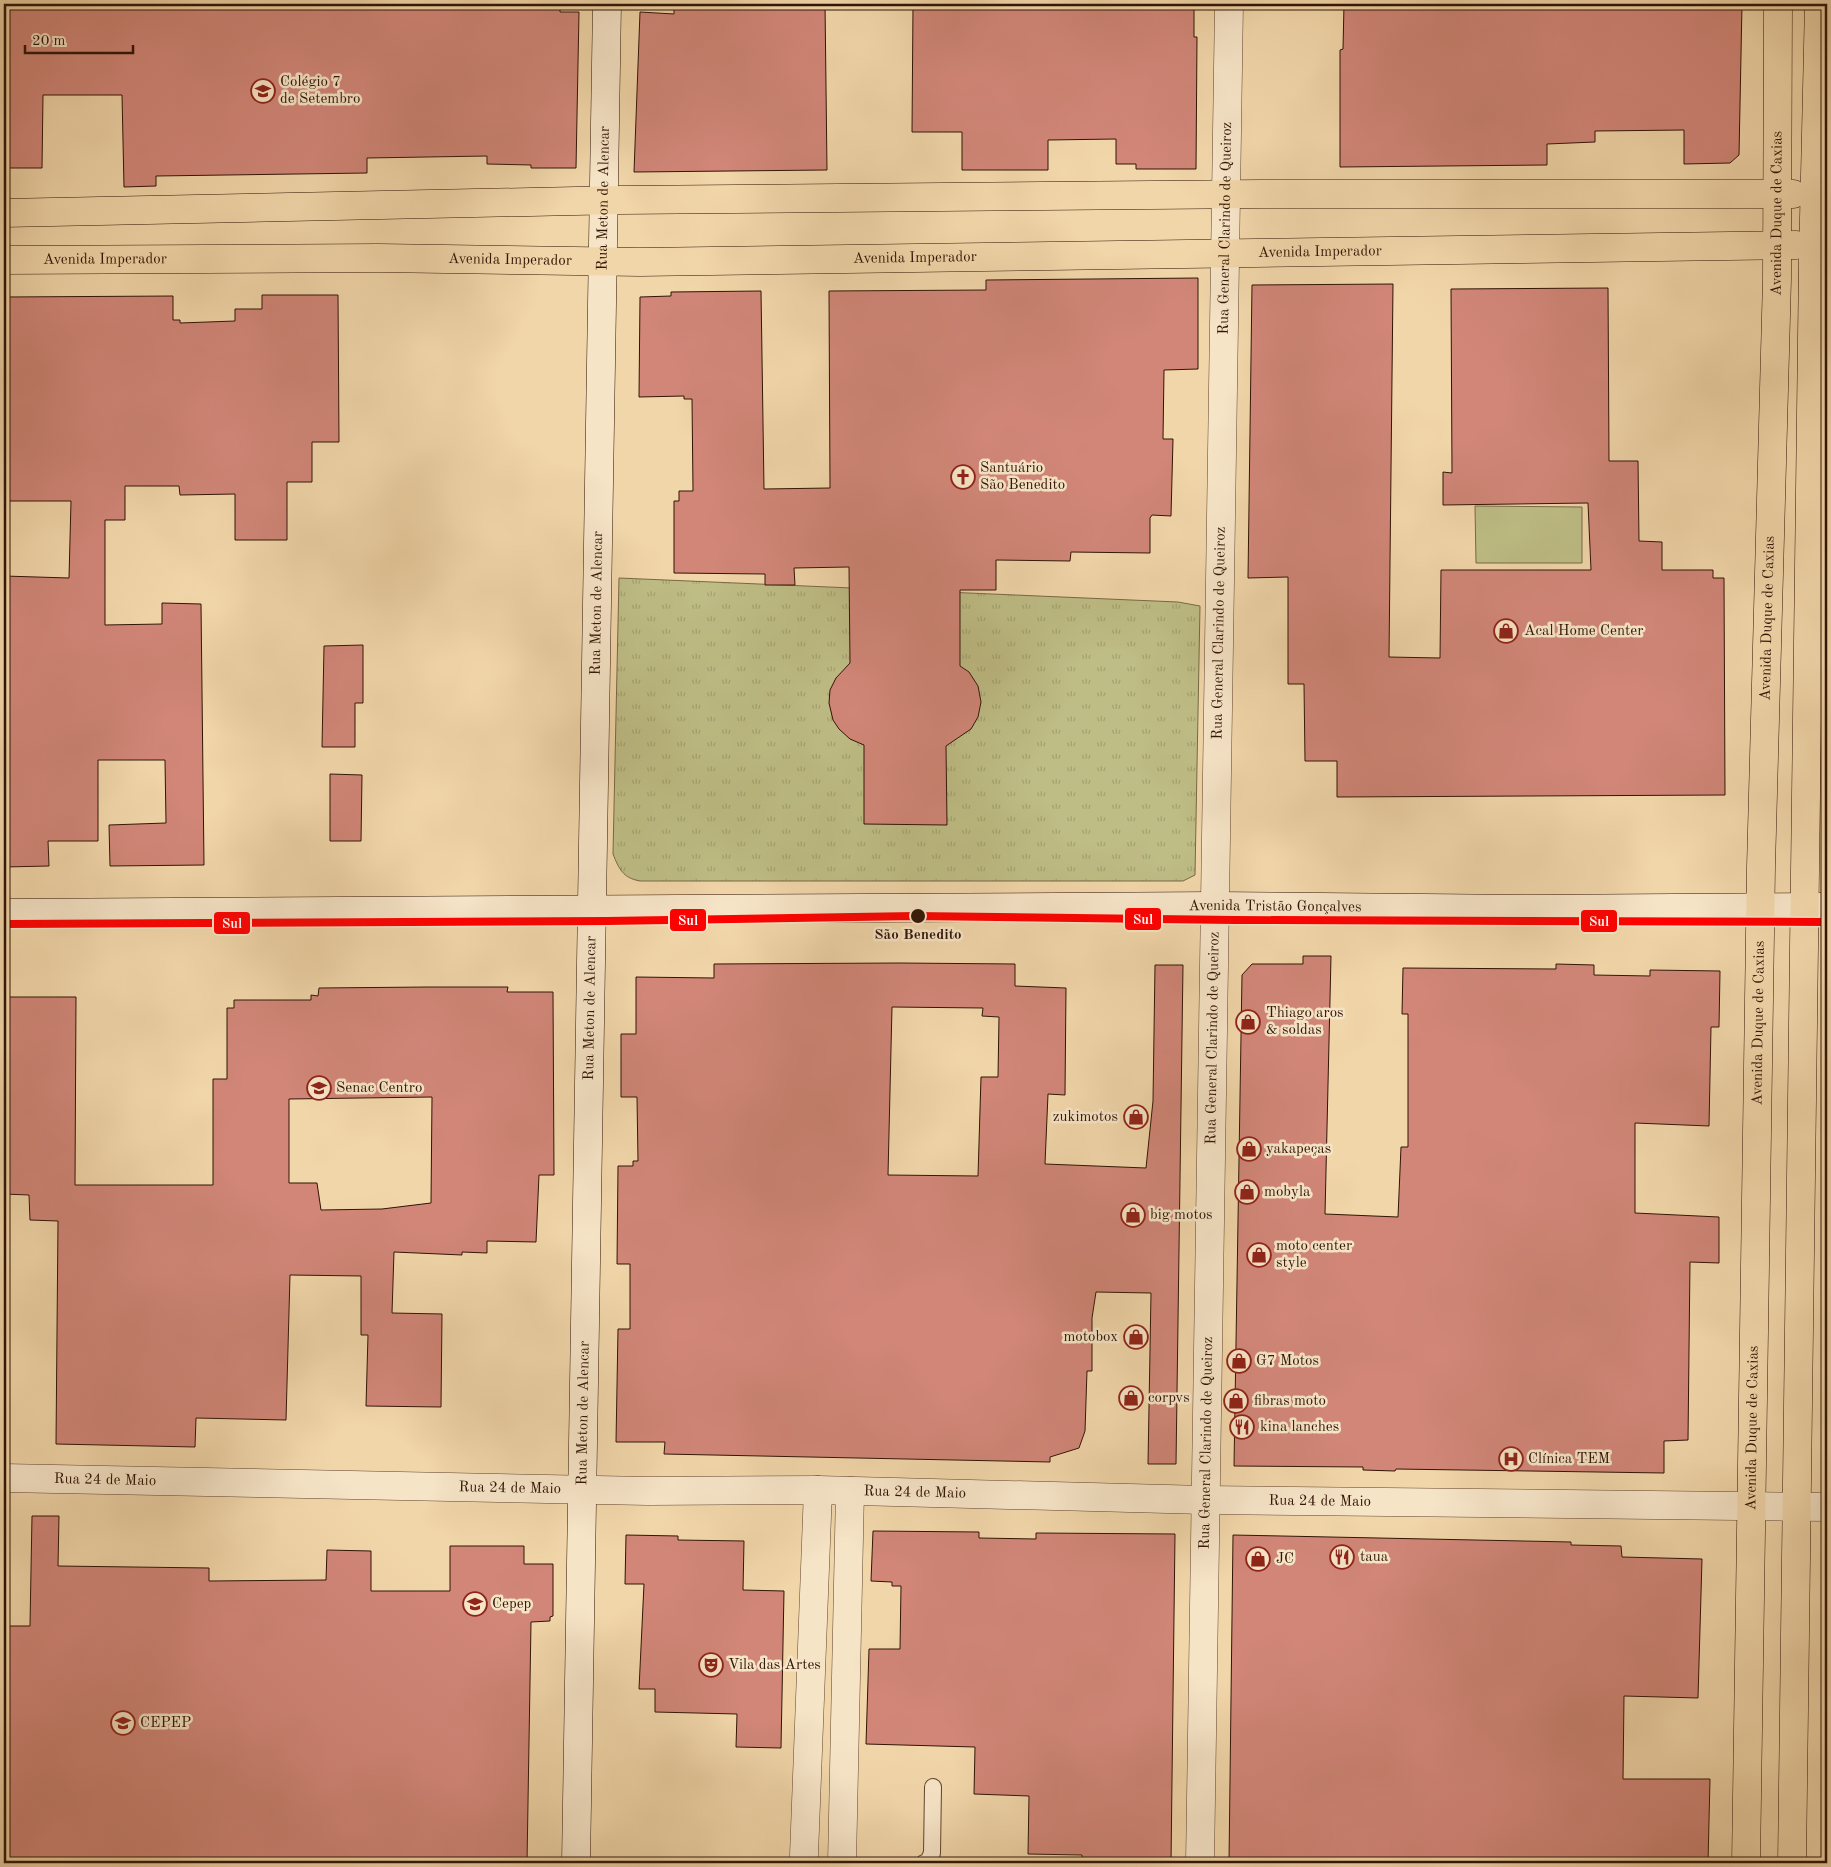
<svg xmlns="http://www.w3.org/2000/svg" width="1831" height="1867" font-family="'Old Standard TT',serif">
  <defs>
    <pattern id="park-tufts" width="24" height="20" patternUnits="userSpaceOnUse" patternTransform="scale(1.25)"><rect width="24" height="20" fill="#bebd85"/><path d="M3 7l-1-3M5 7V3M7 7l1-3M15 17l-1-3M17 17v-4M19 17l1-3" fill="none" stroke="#a4a271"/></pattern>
  </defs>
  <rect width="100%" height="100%" fill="#f1d6a9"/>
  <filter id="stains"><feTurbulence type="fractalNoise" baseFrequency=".004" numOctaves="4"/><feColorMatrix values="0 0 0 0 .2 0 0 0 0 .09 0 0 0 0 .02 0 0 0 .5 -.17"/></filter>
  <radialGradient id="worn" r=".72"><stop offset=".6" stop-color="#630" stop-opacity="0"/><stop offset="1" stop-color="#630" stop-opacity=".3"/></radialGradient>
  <path fill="#bebd85" stroke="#786845" d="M1475,506L1582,507V563H1476Z"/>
  <path fill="url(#park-tufts)" stroke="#786845" d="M619,578L1178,602L1200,606L1195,875L1183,881H640C623,878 619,869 613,854Z"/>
  <path fill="#d18678" stroke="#311405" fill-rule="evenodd" d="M4,4H560V12H579L576,168H531V165L487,164V156L367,158V173L156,176V186L124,187L122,95H43L42,168H4Z
    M674,4H825L827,170L634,172L640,12L674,14Z
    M913,4H1194V37H1197L1196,169H1136V164H1116V139L1048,140V170H962V132H912Z
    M1344,4H1742L1739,155L1730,163L1684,164V130L1595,131V142L1547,144V165L1340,167V50L1343,49Z
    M1198,278V369L1164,370L1163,439H1173L1171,516L1152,515L1150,518V553L1071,552L1070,561L996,560V590H960V666L969,672L978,686L981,702L978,717L971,729L946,746L947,825L864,824V745L850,739L839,729L833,720L829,703L830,690L836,678L850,663L849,567L794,568L795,585H765V574L674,573V501H679V491H693L692,399H684V396L639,397L640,297L671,296V292L761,291L764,489L830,488L829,291L986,290V280Z
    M1393,284L1389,657L1440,658L1441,570H1591L1588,503L1443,505V472L1452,473L1451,289L1608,288L1609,461H1638L1639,541L1662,542V570H1713V578H1724L1725,795L1337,797V761H1305L1304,684H1288V577L1248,578L1252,285Z
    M262,295H338L339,442H312V482H287V540H235V494L180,495L179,486H125V520H105V625L162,624V603L201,604L204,865L110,866L109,825L166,823L165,760H98V841H48L49,866L4,867V576L69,578L71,501H4V297L173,296V320H180V323L235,321V309H262Z
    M363,645V703H355V747H322L324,646Z
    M330,774L362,775L361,841H330Z
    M1303,956H1331L1325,1214L1398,1217L1401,1147H1408V1014H1402L1403,968L1556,969V964L1594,965V975L1650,976V970L1720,971L1719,1027H1711L1709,1126L1635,1123V1213L1719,1217V1263L1690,1262L1688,1440L1664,1441V1473L1396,1469L1395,1471L1363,1470V1467L1234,1466L1242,975L1252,964H1303Z
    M900,963L1015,964V986L1066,988L1065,1095L1048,1094L1045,1164L1146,1168L1153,1101L1155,965H1183L1176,1464H1148L1151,1293L1096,1292L1092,1318V1371H1087L1085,1431L1079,1448L1050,1457V1462L664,1454L665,1442H616L618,1329H630V1264H617L618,1166H633V1161H638L637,1097H621V1034H636V977L714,978V964ZM892,1007L983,1008L982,1016L999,1017L998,1077H981L978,1176L888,1175Z
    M427,987H508L507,992H553L554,1175H539L536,1242L487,1241V1253L462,1252V1255L394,1252L392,1313L442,1314L441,1407L366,1406L368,1335H361V1276L290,1275L286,1420L196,1418L195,1447L56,1444L58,1221L30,1220L29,1195L4,1194V997H76L75,1185H213V1079H227V1008H234V1000H311V995L318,996L319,988ZM432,1097L431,1203L382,1209L321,1210L317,1183H289V1099Z
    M32,1516H59L58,1566L209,1568V1581L326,1580L327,1550L371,1551V1591H450V1546H524V1564H553V1616L550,1617V1621L531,1622L527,1863H4V1626H30Z
    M873,1531L979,1532V1538L1036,1539V1533L1175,1534L1171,1863H1082V1855L1028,1854L1029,1796L974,1794L975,1747L866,1744L869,1649H900L901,1586H892V1582L871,1581Z
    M626,1535L678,1536V1540L744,1541L743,1590L784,1591L781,1748L736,1747L737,1714L655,1712V1689H639L644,1584H625Z
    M1233,1535L1571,1542V1545L1621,1546L1622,1557L1702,1559L1698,1698L1624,1696L1623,1779H1710L1708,1863H1229Z"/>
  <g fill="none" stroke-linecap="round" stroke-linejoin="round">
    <g stroke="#61442e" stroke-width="18">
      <path id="lane" d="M924,1863L928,1862L932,1853L933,1787"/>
    </g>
    <g stroke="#61442e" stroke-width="29">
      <g id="street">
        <path id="s1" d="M4,1478L648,1491L818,1490L1205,1500L1827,1507"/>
        <path d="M804,1855L818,1490"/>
        <path d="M842,1863L850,1491"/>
        <path id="s2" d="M1200,1863L1229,4"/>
      </g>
    </g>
    <g stroke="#311405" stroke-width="29">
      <g id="secondary">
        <path id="s3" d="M4,913L1216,906L1530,909L1827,907"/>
        <path id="s4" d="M576,1863L607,4"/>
      </g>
    </g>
    <g stroke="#311405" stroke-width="29">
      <g id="primary">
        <path d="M4,213L621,200L1260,194H1793"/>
        <path id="s5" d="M4,260L379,258L640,262L1796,245"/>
        <path id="s6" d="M1746,1863L1761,867L1777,279L1778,4"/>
        <path d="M1792,1863L1813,261L1819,4"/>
      </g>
    </g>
    <use href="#lane" stroke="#f6e4c7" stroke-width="16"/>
    <use href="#street" stroke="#f6e4c7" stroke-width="28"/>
    <use href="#secondary" stroke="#f6e4c7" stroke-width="28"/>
    <use href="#primary" stroke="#f1d6a9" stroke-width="28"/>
    <g stroke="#f6e4c7" stroke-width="11">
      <path id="metro-1" d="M4,924L607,921L915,916L1235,920L1827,922"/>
    </g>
    <use href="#metro-1" stroke="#f00" stroke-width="8"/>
  </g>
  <defs>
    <g id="school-ring" transform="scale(1.25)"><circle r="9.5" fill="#f6e4c7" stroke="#8f2418" stroke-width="1.5"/><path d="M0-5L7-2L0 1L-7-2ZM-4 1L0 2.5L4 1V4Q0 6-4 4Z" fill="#8f2418"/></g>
    <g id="church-ring" transform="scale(1.25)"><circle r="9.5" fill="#f6e4c7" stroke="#8f2418" stroke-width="1.5"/><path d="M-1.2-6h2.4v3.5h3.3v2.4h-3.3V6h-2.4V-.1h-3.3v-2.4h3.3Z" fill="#8f2418"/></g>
    <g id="shop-ring" transform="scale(1.25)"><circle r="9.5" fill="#f6e4c7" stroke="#8f2418" stroke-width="1.5"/><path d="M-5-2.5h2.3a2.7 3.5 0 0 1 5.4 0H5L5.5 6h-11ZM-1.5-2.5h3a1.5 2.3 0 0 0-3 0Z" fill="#8f2418"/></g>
    <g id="university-ring" transform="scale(1.25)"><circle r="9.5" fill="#f6e4c7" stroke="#8f2418" stroke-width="1.5"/><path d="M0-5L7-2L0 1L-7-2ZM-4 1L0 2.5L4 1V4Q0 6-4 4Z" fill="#8f2418"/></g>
    <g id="restaurant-ring" transform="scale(1.25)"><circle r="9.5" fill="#f6e4c7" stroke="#8f2418" stroke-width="1.5"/><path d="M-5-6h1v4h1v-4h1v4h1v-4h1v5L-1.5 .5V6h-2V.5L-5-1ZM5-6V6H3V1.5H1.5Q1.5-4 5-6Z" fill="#8f2418"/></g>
    <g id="hospital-ring" transform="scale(1.25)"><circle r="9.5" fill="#f6e4c7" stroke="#8f2418" stroke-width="1.5"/><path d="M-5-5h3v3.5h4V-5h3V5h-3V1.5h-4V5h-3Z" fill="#8f2418"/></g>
    <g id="theatre-ring" transform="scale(1.25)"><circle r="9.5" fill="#f6e4c7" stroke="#8f2418" stroke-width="1.5"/><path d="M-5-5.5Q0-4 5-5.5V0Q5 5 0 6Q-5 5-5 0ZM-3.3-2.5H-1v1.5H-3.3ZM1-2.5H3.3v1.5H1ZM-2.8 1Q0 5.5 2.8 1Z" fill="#8f2418"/></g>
  </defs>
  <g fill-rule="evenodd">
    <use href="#school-ring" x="263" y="91"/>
    <use href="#church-ring" x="963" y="477"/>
    <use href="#shop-ring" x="1506" y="631"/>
    <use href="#shop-ring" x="1248" y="1022"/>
    <use href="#university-ring" x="319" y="1088"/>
    <use href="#shop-ring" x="1136" y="1117"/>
    <use href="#shop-ring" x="1249" y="1149"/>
    <use href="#shop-ring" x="1247" y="1192"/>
    <use href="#shop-ring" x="1133" y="1215"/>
    <use href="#shop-ring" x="1259" y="1255"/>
    <use href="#shop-ring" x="1136" y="1337"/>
    <use href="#shop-ring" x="1239" y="1361"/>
    <use href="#shop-ring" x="1131" y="1398"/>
    <use href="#shop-ring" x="1236" y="1401"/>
    <use href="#restaurant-ring" x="1242" y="1427"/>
    <use href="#hospital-ring" x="1511" y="1459"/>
    <use href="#restaurant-ring" x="1342" y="1557"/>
    <use href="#shop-ring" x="1258" y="1559"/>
    <use href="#school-ring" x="475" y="1604"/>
    <use href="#theatre-ring" x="711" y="1665"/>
    <use href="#university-ring" x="123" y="1723"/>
  </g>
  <circle fill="#311405" stroke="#f6e4c7" stroke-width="2" cx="918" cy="916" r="8"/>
  <g text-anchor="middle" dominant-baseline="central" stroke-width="5" stroke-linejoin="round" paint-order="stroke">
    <g font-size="15" fill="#311405" stroke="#f6e4c7" text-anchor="start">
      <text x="280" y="82">Colégio 7<tspan x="280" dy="17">de Setembro</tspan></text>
      <text x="980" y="468">Santuário<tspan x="980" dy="17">São Benedito</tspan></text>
      <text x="1524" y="631">Acal Home Center</text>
      <text x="1266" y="1013">Thiago aros<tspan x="1266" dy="17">&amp; soldas</tspan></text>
      <text x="336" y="1088">Senac Centro</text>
      <text x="1118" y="1117" text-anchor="end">zukimotos</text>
      <text x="1266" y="1149">yakapeças</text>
      <text x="1264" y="1192">mobyla</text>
      <text x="1150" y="1215">big motos</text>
      <text x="1276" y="1246">moto center<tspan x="1276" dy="17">style</tspan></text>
      <text x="1118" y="1337" text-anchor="end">motobox</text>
      <text x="1256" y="1361">G7 Motos</text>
      <text x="1148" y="1398">corpvs</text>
      <text x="1254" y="1401">fibras moto</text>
      <text x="1260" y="1427">kina lanches</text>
      <text x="1528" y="1459">Clínica TEM</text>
      <text x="1360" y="1557">taua</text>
      <text x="1276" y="1559">JC</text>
      <text x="492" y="1604">Cepep</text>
      <text x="728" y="1665">Vila das Artes</text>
      <text x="140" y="1723">CEPEP</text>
    </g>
    <g font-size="15" fill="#311405" stroke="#f6e4c7">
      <text stroke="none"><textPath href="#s4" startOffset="1665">Rua Meton de Alencar</textPath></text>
      <text stroke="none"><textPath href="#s6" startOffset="1650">Avenida Duque de Caxias</textPath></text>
      <text stroke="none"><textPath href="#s2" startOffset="1635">Rua General Clarindo de Queiroz</textPath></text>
      <text stroke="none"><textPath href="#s5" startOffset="1316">Avenida Imperador</textPath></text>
      <text stroke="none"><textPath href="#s5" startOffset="911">Avenida Imperador</textPath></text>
      <text stroke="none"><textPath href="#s5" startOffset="101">Avenida Imperador</textPath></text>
      <text stroke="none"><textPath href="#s5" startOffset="506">Avenida Imperador</textPath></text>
      <text stroke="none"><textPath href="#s4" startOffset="1260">Rua Meton de Alencar</textPath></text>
      <text stroke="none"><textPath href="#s6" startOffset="1245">Avenida Duque de Caxias</textPath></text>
      <text stroke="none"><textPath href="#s2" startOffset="1230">Rua General Clarindo de Queiroz</textPath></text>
      <text stroke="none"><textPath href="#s3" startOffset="1271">Avenida Tristão Gonçalves</textPath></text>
      <text stroke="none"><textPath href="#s4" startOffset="855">Rua Meton de Alencar</textPath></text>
      <text stroke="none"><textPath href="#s6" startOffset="840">Avenida Duque de Caxias</textPath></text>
      <text stroke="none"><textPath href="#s2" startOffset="825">Rua General Clarindo de Queiroz</textPath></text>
      <text stroke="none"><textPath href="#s4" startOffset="450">Rua Meton de Alencar</textPath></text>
      <text stroke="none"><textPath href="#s6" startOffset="435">Avenida Duque de Caxias</textPath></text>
      <text stroke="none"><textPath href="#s2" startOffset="420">Rua General Clarindo de Queiroz</textPath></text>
      <text stroke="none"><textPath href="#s1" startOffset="101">Rua 24 de Maio</textPath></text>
      <text stroke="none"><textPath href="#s1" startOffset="506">Rua 24 de Maio</textPath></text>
      <text stroke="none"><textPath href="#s1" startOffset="911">Rua 24 de Maio</textPath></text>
      <text stroke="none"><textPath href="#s1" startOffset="1316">Rua 24 de Maio</textPath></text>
    </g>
    <g font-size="15" font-weight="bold" fill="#311405" stroke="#f6e4c7">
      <text x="918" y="935">São Benedito</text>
    </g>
  </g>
  <g stroke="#f6e4c7" stroke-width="2">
    <rect x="1124" y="907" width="38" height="24" rx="5" fill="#f00"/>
    <rect x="669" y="908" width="38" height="24" rx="5" fill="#f00"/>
    <rect x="1580" y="909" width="38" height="24" rx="5" fill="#f00"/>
    <rect x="213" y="911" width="38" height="24" rx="5" fill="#f00"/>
  </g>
  <g font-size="14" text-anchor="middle" font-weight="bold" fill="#fff">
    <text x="1143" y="924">Sul</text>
    <text x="688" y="925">Sul</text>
    <text x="1599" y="926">Sul</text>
    <text x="232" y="928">Sul</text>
  </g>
  <rect width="1831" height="1867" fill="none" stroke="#f1d6a9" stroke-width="20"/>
  <rect x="5" y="5" width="1821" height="1857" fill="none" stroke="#311405" stroke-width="2.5"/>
  <rect x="10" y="10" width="1811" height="1847" fill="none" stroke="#311405"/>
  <path d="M25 45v8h108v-8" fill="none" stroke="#311405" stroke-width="2.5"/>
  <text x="32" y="45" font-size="15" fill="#311405" stroke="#f6e4c7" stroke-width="4" paint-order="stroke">20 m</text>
  <rect width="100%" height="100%" filter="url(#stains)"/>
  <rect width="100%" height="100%" fill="url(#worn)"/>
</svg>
